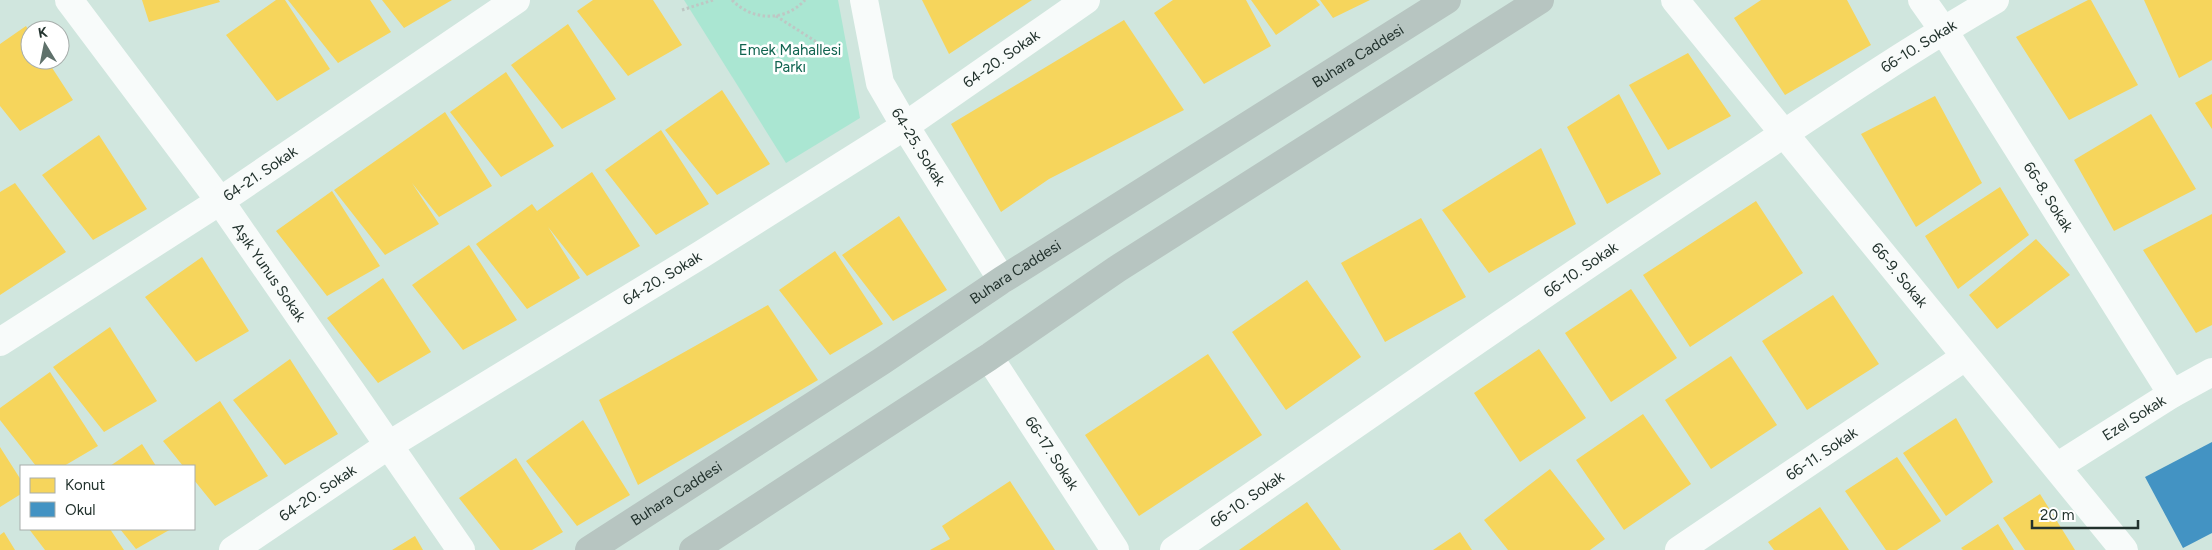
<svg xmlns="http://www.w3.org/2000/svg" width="2212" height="550" font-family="Figtree,sans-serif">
  <rect width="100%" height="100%" fill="#d0e6de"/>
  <path fill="#aae6d2" d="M684,0H838L860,118L786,163Z"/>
  <path fill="#f6d55c" d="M142,0H219L220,2L149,22Z
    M276,0H285L330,69L277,101L226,35Z
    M288,0H370L391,32L338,63Z
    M382,0H452L404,28Z
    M593,0H653L682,45L628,76L577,11Z
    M922,0H1032L949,54Z
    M1173,0H1246L1271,46L1204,84L1154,13Z
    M1251,0H1316L1320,5L1276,35Z
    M1320,0H1370L1333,18Z
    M1761,0H1847L1871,45L1785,95L1734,18Z
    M2088,0H2091L2138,85L2069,120L2016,37Z
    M2144,0H2212V60L2179,78Z
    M1124,20L1184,110L1049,179L1001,212L951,124Z
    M568,24L616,99L562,129L511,65Z
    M26,26L30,33V60H47L73,100L20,131L0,106V44Z
    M1688,53L1731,116L1668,150L1629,85Z
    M506,72L554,146L501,177L450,112Z
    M722,90L770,164L717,195L665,130Z
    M1619,94L1661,174L1607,204L1567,127Z
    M2212,94V129L2195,103Z
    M1935,96L1982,183L1916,227L1861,134Z
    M445,112L492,186L439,217L412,183L439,224L385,255L334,190Z
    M2151,114L2196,189L2114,231L2074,160Z
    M661,130L709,204L656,235L605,170Z
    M99,135L147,209L93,240L42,175Z
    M1541,148L1576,224L1489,273L1442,210Z
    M592,172L640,246L587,276L548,227L580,278L527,309L476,244L532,204L537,211Z
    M15,183L66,252L0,295V192Z
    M2000,187L2029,235L1958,289L1925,236Z
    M332,191L380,266L327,296L276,231Z
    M1756,201L1803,273L1690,347L1643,275Z
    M2212,214V325L2196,333L2143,250Z
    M899,216L947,290L893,321L842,255Z
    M1421,218L1466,297L1385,342L1341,263Z
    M2036,239L2070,275L1997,329L1969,295Z
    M469,245L517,320L463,350L412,285Z
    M835,251L883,324L830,355L779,290Z
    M202,257L249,331L196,362L145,297Z
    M383,278L431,352L378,383L327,318Z
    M1307,280L1361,357L1286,410L1232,332Z
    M1631,289L1677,358L1611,402L1565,333Z
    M1833,295L1879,364L1807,410L1762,341Z
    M768,305L818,380L638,485L599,400Z
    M110,327L157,401L104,432L53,367Z
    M1539,349L1586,418L1520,462L1474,393Z
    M1208,354L1262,435L1139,516L1085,435Z
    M1731,356L1777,425L1711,469L1665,400Z
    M290,359L338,434L285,465L233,400Z
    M50,372L98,446L64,466H36L0,420V408Z
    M220,401L268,476L215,506L194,480V466H183L163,441Z
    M1643,414L1691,484L1624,530L1576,460Z
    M1956,418L1993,482L1946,516L1903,453Z
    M583,420L630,495L577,526L526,461Z
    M142,444L156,466H110Z
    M0,447L21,480V494L0,507Z
    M1897,457L1941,521L1897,550H1886L1845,491Z
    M516,458L563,532L532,550H500L459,498Z
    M1550,469L1605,539L1590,550H1508L1484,520Z
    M1010,481L1055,550H930L950,539L942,526Z
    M2040,494L2075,550H2025L2003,518Z
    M1307,502L1341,550H1239Z
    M1820,507L1849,550H1774L1768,542Z
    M1998,524L2014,550H1963L1961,548Z
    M29,529H110L124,550H45Z
    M120,529H171L136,549Z
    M4,532L15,550H0V535Z
    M1460,532L1472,550H1433Z
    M415,536L423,550H392Z"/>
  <path fill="#4393c3" d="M2212,442V533L2183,548L2145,477Z"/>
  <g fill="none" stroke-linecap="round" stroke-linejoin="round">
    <path stroke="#bec7c4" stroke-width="3" stroke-dasharray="2.5 2.5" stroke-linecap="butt" d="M732,0C752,21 785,22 805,0
      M682,10L713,0
      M776,16L843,59"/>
    <g stroke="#f8fbfa" stroke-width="28">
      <path id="s1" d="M69,0L220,201L461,550"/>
      <path id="s2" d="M864,0L880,83L905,126L1002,280"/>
      <path id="s3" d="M1675,0L2124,550"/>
      <path id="s4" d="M1922,0L1944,31L2172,394"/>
      <path id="s5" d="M0,342L220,201L516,0"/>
      <path id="s6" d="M989,357L1115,550"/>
      <path id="s7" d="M2058,466L2172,394L2212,372"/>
      <path id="s8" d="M233,550L389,445L702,254L905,126L1086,0"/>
      <path id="s9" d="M1174,550C1359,422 1543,293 1731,169C1818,111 1905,52 1995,0"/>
      <path id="s10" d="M1679,550L1965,357"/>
    </g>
    <g stroke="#b7c5c1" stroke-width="28">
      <path id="s11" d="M589,550L882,361L1002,280L1447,0"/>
      <path d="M693,550L989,357L1117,269L1540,0"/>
    </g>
  </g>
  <g text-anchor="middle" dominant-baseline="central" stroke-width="5" stroke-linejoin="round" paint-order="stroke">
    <g font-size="15" fill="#22322d" stroke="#fff">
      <text stroke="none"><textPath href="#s9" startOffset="899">66-10. Sokak</textPath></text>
      <text stroke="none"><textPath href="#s11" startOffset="914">Buhara Caddesi</textPath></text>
      <text stroke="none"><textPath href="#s8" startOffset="912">64-20. Sokak</textPath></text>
      <text stroke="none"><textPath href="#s2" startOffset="159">64-25. Sokak</textPath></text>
      <text stroke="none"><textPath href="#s5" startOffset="310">64-21. Sokak</textPath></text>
      <text stroke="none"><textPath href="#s4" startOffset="234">66-8. Sokak</textPath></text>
      <text stroke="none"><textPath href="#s9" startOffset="494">66-10. Sokak</textPath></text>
      <text stroke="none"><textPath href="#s1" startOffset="338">Aşık Yunus Sokak</textPath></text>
      <text stroke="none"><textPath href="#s11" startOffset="509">Buhara Caddesi</textPath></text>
      <text stroke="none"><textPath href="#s3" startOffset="355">66-9. Sokak</textPath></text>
      <text stroke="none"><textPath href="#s8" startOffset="508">64-20. Sokak</textPath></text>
      <text stroke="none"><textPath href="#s7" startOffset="90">Ezel Sokak</textPath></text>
      <text stroke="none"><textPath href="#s6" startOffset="115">66-17. Sokak</textPath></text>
      <text stroke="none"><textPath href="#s10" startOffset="172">66-11. Sokak</textPath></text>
      <text stroke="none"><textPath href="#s8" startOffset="102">64-20. Sokak</textPath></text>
      <text stroke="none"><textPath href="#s11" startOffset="104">Buhara Caddesi</textPath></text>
      <text stroke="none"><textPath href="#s9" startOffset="89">66-10. Sokak</textPath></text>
    </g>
    <g font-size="15" fill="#106450" stroke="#fff">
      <text x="790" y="50">Emek Mahallesi<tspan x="790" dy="17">Parkı</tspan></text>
    </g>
  </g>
  <rect x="20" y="465" width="175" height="65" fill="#ffffff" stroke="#a7adab"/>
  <rect x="30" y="478" width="25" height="15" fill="#f6d55c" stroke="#a7adab"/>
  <text x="65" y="490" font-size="15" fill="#22322d">Konut</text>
  <rect x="30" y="502" width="25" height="15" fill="#4393c3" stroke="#a7adab"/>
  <text x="65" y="515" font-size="15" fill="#22322d">Okul</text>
  <g transform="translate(45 45) rotate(350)"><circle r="24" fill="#ffffff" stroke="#a7adab"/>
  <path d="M0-4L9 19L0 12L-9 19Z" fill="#5f716b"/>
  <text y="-8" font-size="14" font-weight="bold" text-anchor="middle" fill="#22322d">K</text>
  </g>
  <path d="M2032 520v8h106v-8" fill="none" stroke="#22322d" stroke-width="2.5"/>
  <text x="2040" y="520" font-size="15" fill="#22322d" stroke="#ffffff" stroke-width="4" paint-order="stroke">20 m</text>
</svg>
